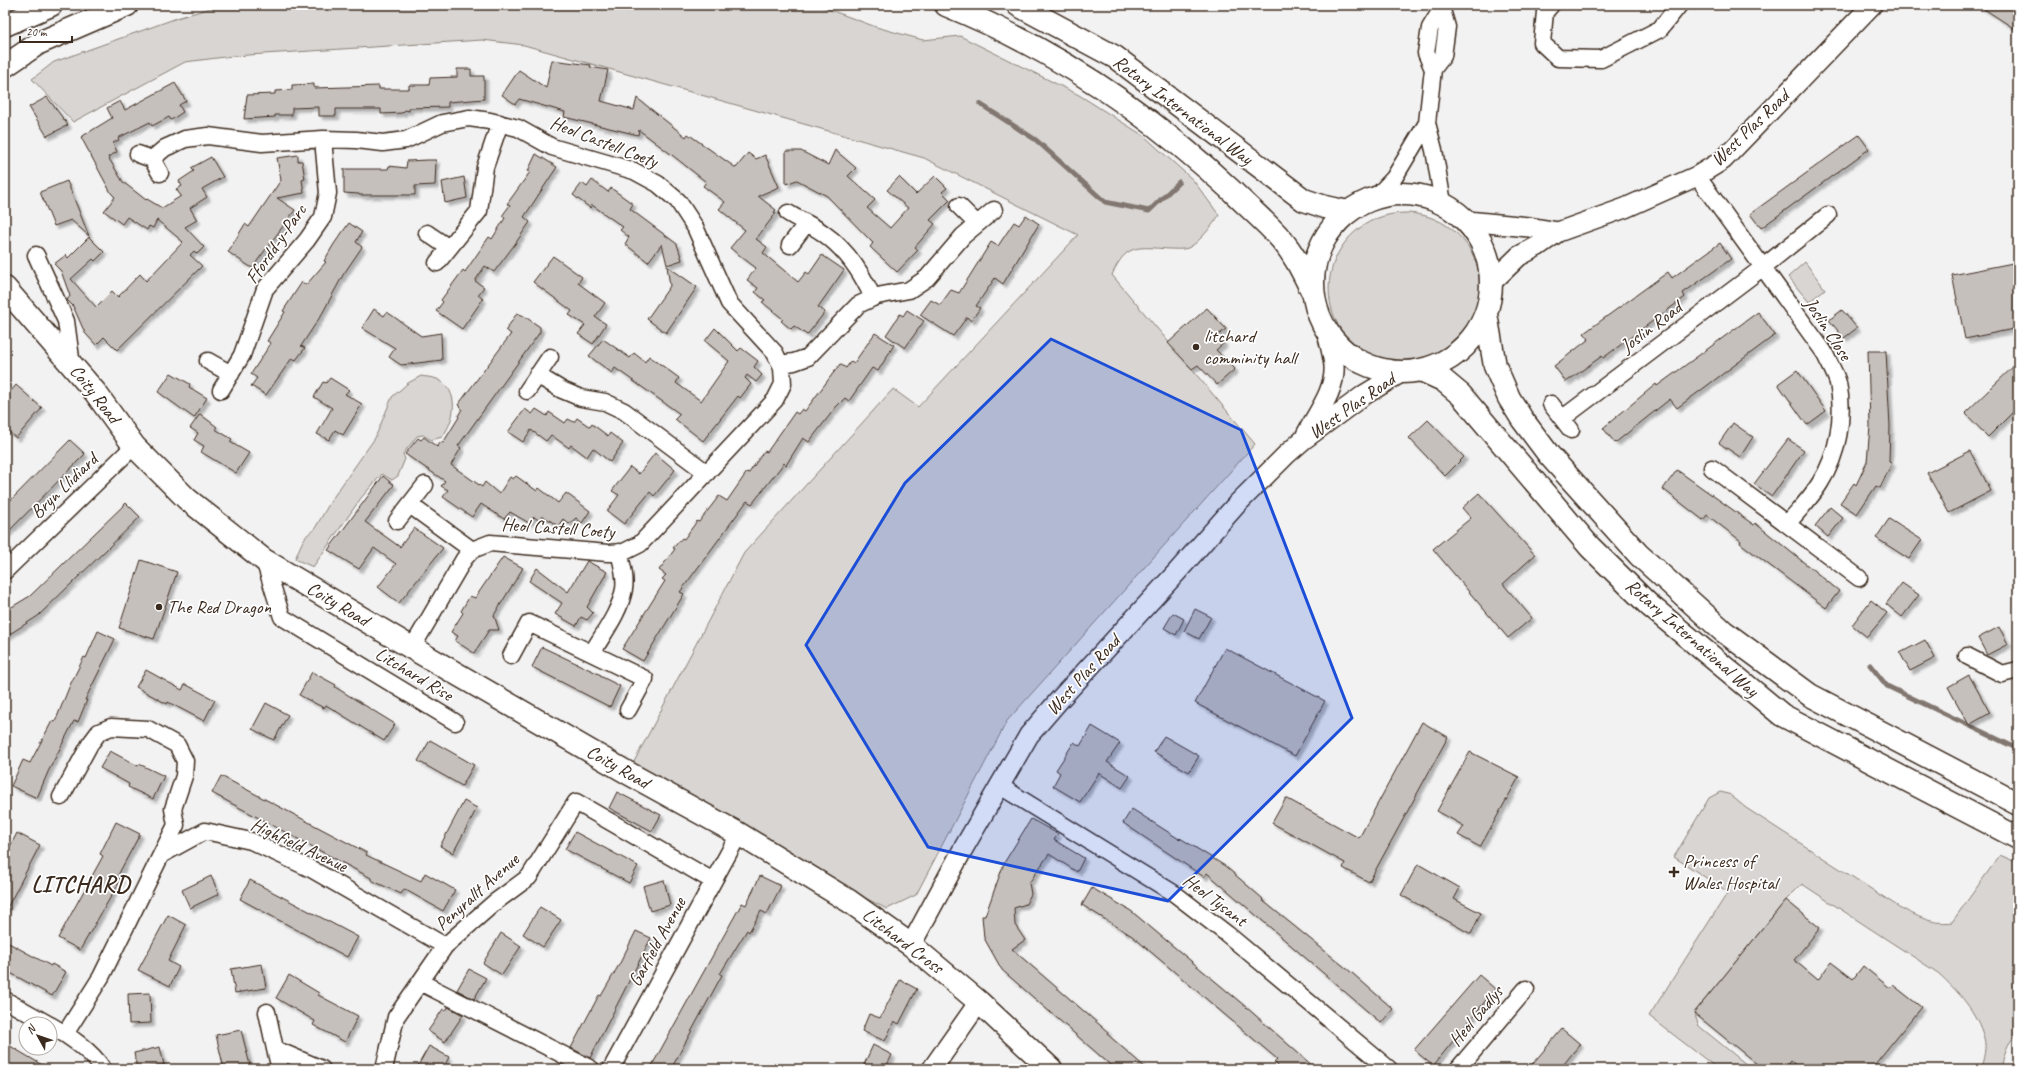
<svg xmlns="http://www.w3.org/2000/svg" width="2023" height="1074" font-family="Caveat,sans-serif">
  <defs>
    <filter id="shadow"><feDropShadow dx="3.5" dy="3.5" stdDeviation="1" flood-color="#0004"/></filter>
  </defs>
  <rect width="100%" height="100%" fill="#f3f2f2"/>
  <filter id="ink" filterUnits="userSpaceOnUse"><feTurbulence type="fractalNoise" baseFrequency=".025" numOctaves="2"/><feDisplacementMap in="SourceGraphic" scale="8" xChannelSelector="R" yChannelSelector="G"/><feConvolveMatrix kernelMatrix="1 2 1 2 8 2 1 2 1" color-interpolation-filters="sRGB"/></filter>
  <g filter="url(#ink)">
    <path fill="#d8d5d2" stroke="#8a8078" d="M221,5H817L876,27L923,40L960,36L1079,95L1144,136L1193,180L1219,215C1214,224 1198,244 1188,248C1182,250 1175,249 1169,249C1138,247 1126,243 1112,275L1255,444L1007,721L916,895L887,909L739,834L628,773L744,553L893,389L918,407L1078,235L924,158L524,45L482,40L233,56L185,62L73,122L32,79L54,62L177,18Z
      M1329 289a76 76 0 1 1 152 0a76 76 0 1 1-152 0Z
      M1805,262L1825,289L1809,302L1788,277Z
      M421,376C426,377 432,377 437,379C461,391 455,420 442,437L431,440L423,435L417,436L403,454L405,459L398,476L392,480L382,474L361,498L313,567L295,559C300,548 303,535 314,530L332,499L375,438L392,397L408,383Z
      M1720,792L1729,794L1746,808L1899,907C1917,916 1932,925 1952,922L2000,855L2018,863V1034C2006,1042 2004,1056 2001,1069H1981C1983,1059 1987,1048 1984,1038C1977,1012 1958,991 1938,973L1802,884L1786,900L1694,1013L1699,1026L1752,1069H1718L1649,1016L1728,892L1674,857L1709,798Z"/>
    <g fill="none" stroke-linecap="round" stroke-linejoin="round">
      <path stroke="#827770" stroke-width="5" d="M980,104L1036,140L1105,202L1149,211L1179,182
        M1870,665L1887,686L2018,749"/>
    </g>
    <path fill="#c6c0bd" stroke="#3b2a1e" filter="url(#shadow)" d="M1978,5H2018V31Z
      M552,60L591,65L590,67L608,70L601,101L634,110L637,98L686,137L688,134L736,168L748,153L756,159L765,155L779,187L758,196L776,210L774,212L776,213L756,239L767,247L763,253L798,282L806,272L809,274L822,255L844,270L818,307L825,312L807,335L794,326L791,329L781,321L783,319L762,302L765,300L755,292L758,288L747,280L756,268L730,248L745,230L719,209L725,202L703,186L706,182L672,155L639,130L638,135L564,117L565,112L519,99L515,104L502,95L519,70L546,88Z
      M457,69H471V76H484V99L448,102V107L409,108V111L405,110L402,113L381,114V109H336V116H319V107L292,108V115H275V117L244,119L247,95L275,94V91L292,90V85L314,84V88L379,86V89H409V85H429L430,78L457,77Z
      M175,83L186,101L179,105L183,112L171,120L169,117L152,126L150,122L118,138L119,140L113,143L117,152L108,157L123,182L146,200L147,199L162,208L181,196L176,189L182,186L179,181L194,171L191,168L211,157L223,177L202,189L207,197L190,208L197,220L185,227L204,247L197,254L194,251L190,255L202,266L117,350L104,337L96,345L85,333L73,306L67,300L70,296L61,271L54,264L66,255L68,258L89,237L104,252L95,261L93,259L71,279L96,307L112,291L118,297L140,274L146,281L183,242L157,220L153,228L149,226L147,230L127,217L122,224L104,211L115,197L111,193L81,137L112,118L107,108L120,101L125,110Z
      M47,97L68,125L47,136L29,107Z
      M1859,135L1869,149L1761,228L1750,214Z
      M835,150L856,168L848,176L875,200L867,208L890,228L908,208L887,190L899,177L916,194L935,176L947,188L942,192L950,200L930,220L935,224L915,247L918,250L897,272L870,247L873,243L827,196L797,180L786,184V151H801L828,165Z
      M536,154L557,167L524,217L530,222L515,244L494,272L485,266L475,281L484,287L478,295L483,299L462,329L436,311L443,302L441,300L463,270L465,272L489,237L492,239L505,218L502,216L510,205L507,204L530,172L528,171Z
      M298,155V161H302L305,179L302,180L304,193L277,198L295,210L252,268L228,252L245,224L249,227L281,180L277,158Z
      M428,160H436L435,185L415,186V195H359V194L344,193V169H388L389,166L406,168L407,161Z
      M464,177L467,198L445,203L442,182Z
      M592,180L608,192L611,188L633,204L630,209L677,244L682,260L667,265L662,244L648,262L625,244L629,237L620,230L623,227L592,205L590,208L573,195L582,183L587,187Z
      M67,181L89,236L71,220L54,226L40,192Z
      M1026,215L1039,224L1003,284L995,278L976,306L980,308L971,321L967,317L953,336L920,315L931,300L940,305L951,290L959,293L991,242L998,246L1014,222L1019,225Z
      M349,223L362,232L356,242L362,247L343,275L322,314L301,346L305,348L296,360L292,358L266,395L251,386L257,378L251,374L271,343L267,341L285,312L283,311L302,282L306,285L326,262L324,261L334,244Z
      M1720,243L1731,259L1683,293L1685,297L1603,358L1602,356L1566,382L1554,366L1589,339L1584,333L1668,272L1672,278Z
      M553,256L582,277L578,283L605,303L595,317L606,324L593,344L578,334L585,325L569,315L572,311L533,282Z
      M2018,262V328L1965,339L1952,275Z
      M667,266L697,287L666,333L647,319L670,286Z
      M1207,308L1226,329L1217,336L1224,343L1216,350L1235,369L1217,385L1198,365L1192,369L1168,343Z
      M374,309L384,316L387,312L421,336L441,333L442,360L401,365L389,357L395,348L362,328Z
      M907,310L924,321L905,348L886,335L900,314L903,316Z
      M1842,310L1857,328L1844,338L1829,320Z
      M1758,312L1775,335L1677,408L1670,399L1615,443L1603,428L1656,384L1657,386Z
      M517,313L524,316L540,327V332L458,446L461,448L451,465L482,487L485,482L499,494L510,477L513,479L516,476L537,491L539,488L558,503L566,493L590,511L582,523L576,518L569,524L563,519L558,526L543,516L540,521L534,517L529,523L510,512L504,519L481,504L472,517L443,497L448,490L441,486L445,481L405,454L418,438L421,440L424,437L437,447L441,442L443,443L459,417L458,416L462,409L458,405L511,334L506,330Z
      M715,328L738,351L741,348L758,361L754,367L762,375L756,382L747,375L745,378L751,384L740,398L738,396L703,441L675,419L680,414L615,368L612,373L589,356L603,339L630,358L634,353L645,362L649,356L679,378L676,383L701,401L729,361L705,341Z
      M875,333L894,345L878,371L872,368L849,401L845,398L836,407L809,442L803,438L786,465L784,463L752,504L747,501L680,592L684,594L643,661L622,649L665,581L662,579L666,575L659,570L675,549L673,548L682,538L684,539L697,521L699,522L719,496L727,501L747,472L749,473L764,451L767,452L795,412L798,414L802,409L805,411L840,364L846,368L851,361L854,363Z
      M1868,351H1886L1890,426L1889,462L1892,463L1880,488L1876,486L1857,514L1840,503L1854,483L1856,485L1867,462L1870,426Z
      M2018,362V407L1988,437L1965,413Z
      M1797,370L1826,411L1807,425L1778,384Z
      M171,373L190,384L189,387L207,398L194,418L158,392Z
      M330,378L349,390L345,394L362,404L343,435L335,430L329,440L317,434L332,408L314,397L323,382L326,383Z
      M16,385L42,408L16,438L5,429V398Z
      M525,409L532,414L536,409L547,416L549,412L565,423L568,419L574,422L577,418L590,427L592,424L608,436L610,433L623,443L610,462L593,448L587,457L571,445L569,448L551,435L546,441L531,430L523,442L508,432Z
      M200,414L217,427L215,429L232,439L230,442L249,453L236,473L201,452L204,446L194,440L198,433L190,428Z
      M1428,420L1464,457L1445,476L1409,438Z
      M1733,423L1753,437L1740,457L1719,443Z
      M1788,439L1804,450L1772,496L1754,484Z
      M70,440L85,454L5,535V506Z
      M1970,451L1991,491L1949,513L1927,473Z
      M655,453L675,470L654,496L650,492L624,524L607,511L619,495L612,491L630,467L639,474Z
      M1677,470L1754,525L1755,523L1839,591L1826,608L1740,543L1741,541L1707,515L1703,520L1663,489Z
      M383,476L394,485L365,522L400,547L414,528L443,548L399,603L378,587L396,564L374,548L359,569L328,550Z
      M1479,493L1535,555L1503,584L1532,618L1508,638L1433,549L1471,518L1462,508Z
      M126,503L140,517L38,616L5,637V611L30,596Z
      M1830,507L1843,518L1828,537L1815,526Z
      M1889,519L1922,540L1909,559L1876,538Z
      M503,557L523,568L494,615L499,630H489L474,653L455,641L458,636L451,632L463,613L461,611L470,596L475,598Z
      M141,560L177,572L154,639L119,628Z
      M587,561L607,572L587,607L593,613L587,620L581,617L576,626L555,614L562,603L529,581L537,568L568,592Z
      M1902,583L1919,595L1902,617L1886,604Z
      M1871,600L1887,613L1867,637L1852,625Z
      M1195,609L1211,617L1199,639L1184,631Z
      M1173,613L1184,619L1176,635L1164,628Z
      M1999,627L2008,644L1987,655L1978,638Z
      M98,631L115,639L85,700H87L78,722L74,721L48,772L37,798L11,786L23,760L30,763L52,721L55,722L70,685L84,657L86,658Z
      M1925,640L1935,658L1910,671L1900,653Z
      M542,647L601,675L600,676L620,686L610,707L532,667Z
      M1225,648L1325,701L1295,756L1195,703Z
      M146,670L182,690L185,684L215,700L204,721L168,702L167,704L136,687Z
      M312,672L336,685L335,687L395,724L384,741L326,705L324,708L299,695Z
      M1969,675L1990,713L1969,725L1948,687Z
      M266,703L288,715L274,740L252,729Z
      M1422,722L1448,737L1369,882L1343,868L1345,863L1272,823L1286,798L1359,838Z
      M1092,726L1120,743L1107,762L1130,776L1122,788L1099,773L1080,802L1053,786L1060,773L1056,770L1074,742L1080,746Z
      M1164,736L1199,756L1189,772L1154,752Z
      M430,740L474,765L462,786L418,761Z
      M110,751L138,766L139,764L164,776L153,799L128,787L129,784L100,768Z
      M1470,752L1519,777L1480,847L1458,835L1464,826L1437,811Z
      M221,776L367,853L366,855L421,881L425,873L455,890L443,911L404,889L401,894L371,880V878L212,793Z
      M617,792L661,815L652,831L609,808Z
      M464,801L477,808L453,853L440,846Z
      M1132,809L1179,839L1180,838L1225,866L1263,899L1262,900L1352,973L1393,1009L1381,1023L1207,873L1204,877L1123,823Z
      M1031,819L1058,834L1054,840L1084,858L1077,872L1049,854L1029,883L1031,894L1026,904L1014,908L1015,925L1025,940L1012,949L1108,1032L1107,1034L1147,1069H1115L1002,970L984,938L982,916H985L1004,863Z
      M116,822L140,834L117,877L121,879L80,950L58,938L103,856L100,854Z
      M575,832L638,866L629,883L565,849Z
      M17,833L40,845L5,912V856Z
      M1418,864L1460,888L1454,899L1481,913L1471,934L1401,895Z
      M211,876L219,894L190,908L182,890Z
      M760,876L781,886L767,914L761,911L749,932L747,930L720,974L722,975L671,1069H650L713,955L742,903L746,905Z
      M250,880L358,937L347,957L240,899Z
      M664,880L670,905L650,911L643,886Z
      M1092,888L1131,911L1246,1007L1316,1069H1281L1274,1062L1277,1059L1132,936L1082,905Z
      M1786,900L1820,928L1794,960L1818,980L1831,962L1853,979L1863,966L1890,988L1893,985L1921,1007L1871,1069H1800L1791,1061L1785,1069H1763L1694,1013Z
      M540,907L561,920L543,947L523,934Z
      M168,915L186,925L168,961L179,967L170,986L138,970Z
      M636,931L651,938L590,1058L571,1048L599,995L601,996L620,963Z
      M501,933L521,946L502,975L483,963Z
      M5,941L51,966L52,964L66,972L52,996L5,970Z
      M262,964L266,988L235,993L231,969Z
      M469,969L486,978L474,999L457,990Z
      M289,975L319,993L318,995L358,1016L345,1042L313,1025L315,1021L276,998Z
      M1479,975L1495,989L1433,1066L1414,1050Z
      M900,980L917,989L899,1024L894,1021L885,1041L862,1031L869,1014L880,1018Z
      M150,993L151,1023L129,1024L128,994Z
      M448,1007L463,1015L445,1042L428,1031L443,1009L446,1011Z
      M1562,1029L1580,1044L1560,1069H1528Z
      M241,1030L251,1069H224L216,1035Z
      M5,1043L49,1069H5Z
      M873,1045L892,1055L885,1069H862Z
      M429,1046L449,1057L443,1069H416Z
      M160,1047L164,1065L137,1069L134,1053Z"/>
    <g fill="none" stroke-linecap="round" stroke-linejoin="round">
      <g stroke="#3b2a1e" stroke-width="19">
        <path id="minor" d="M1551,5L1545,12L1542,43L1558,58L1601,59L1660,29L1679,5
          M1433,69L1443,56L1447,27L1442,10
          M323,139L356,140L383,143L406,140L442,123L469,118L490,121L518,128L552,147L634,171L658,184L678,201L695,227L729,303L775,353L782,368L783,384L775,400L640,544L624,552L608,553L490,543L472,550L464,559L412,648
          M138,154L152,159
          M160,173L152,159L165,148L185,139L208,136L262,143L323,139L328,193L323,217L307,240L265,289L242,355L221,390
          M1697,176L1824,352C1828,362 1835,372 1838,383C1845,416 1838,455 1820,483C1811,498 1798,511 1787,524
          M1376,197L1394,178L1427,123
          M1443,203L1434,150L1427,123L1433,69L1426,53L1430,28L1444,5
          M959,206L977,224
          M788,213C799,220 812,225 823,233C846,249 862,273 873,298
          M427,233L449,248
          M790,245L806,224
          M36,255L66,321L72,366
          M437,263L479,211L485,167L500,123
          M208,361L231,374
          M781,364L794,362L808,357L858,305L877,296L909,290L927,278L963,236L994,210
          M537,375L562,390L581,398L605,402L624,411L707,473
          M527,391L550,357
          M1551,404L1571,430
          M1563,418L1762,268L1828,215
          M1712,468L1859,578
          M410,505L472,550
          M397,521L425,485
          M264,560L282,617L455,722
          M5,571L134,446
          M592,653C603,634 620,612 624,589C626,577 622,564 619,552
          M511,656L529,623L645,679L628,710
          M1967,656L2002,674L2018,670
          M1000,786L1175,894L1227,934L1389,1069
          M61,797L90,744L99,732L111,727L148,729L177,745L185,761L184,776L173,809L176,825L161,855
          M420,982L591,1069
          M5,1000L48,1024
          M267,1012L275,1049
          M50,1025C69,1036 91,1050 103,1069
          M65,1034L101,977L161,855L205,831L251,841L313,870L445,946
          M280,1069L275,1049L322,1069
          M384,1069L396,1017L445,946L494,903L529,877L576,802L713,881
          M611,1069L739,834
          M1458,1069L1526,989"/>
      </g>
      <g stroke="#3b2a1e" stroke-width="22">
        <path id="tertiary" d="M1467,221L1529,227L1558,232
          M1492,282L1519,256L1538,246L1558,232L1625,208L1697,176L1723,160L1872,5
          M1306,435C1316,415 1336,390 1334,366C1333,354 1329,341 1326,329
          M911,945L963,849L1029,735L1061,698L1177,572L1237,504L1287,454L1303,440L1364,395L1402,372
          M932,1069L979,1002"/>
      </g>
      <g stroke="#3b2a1e" stroke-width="25">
        <path id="secondary" d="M5,288L95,392L134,446L187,499L264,560L412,648L628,773L739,834L849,901L911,945L979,1002L1051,1069"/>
      </g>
      <g stroke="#3b2a1e" stroke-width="25">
        <path id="primary" d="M946,5C1052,48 1150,114 1233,192C1249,208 1266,222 1281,239C1295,255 1304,275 1313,293
          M1018,5L1115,57L1304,200L1325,207L1348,212
          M5,25L51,5
          M5,66L39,43L127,5
          M1313 283a89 89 0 1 1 178 0a89 89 0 1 1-178 0Z
          M1486,314L1495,366L1509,398L1522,419L1549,455L1639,555L1723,631L1810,695L2018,804
          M1421,370L1443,380L1461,395L1590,547L1649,605L1782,715L2018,838"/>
      </g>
      <use href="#minor" stroke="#fff" stroke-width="16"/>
      <use href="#tertiary" stroke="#fff" stroke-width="19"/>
      <use href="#secondary" stroke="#fff" stroke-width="22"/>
      <use href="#primary" stroke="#fff" stroke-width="22"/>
    </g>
  </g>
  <path fill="#1d4ed8" fill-opacity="0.2" stroke="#1d4ed8" stroke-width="3" stroke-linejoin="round" d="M1051,339L1241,430L1352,718L1168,901L928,847L806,645L905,483Z"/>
  <g fill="#3b2a1e" stroke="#fff" stroke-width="1.5">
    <circle cx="1196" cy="347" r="4"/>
    <circle cx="159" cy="607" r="4"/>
    <path d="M1672 866h4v4h4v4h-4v4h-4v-4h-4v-4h4z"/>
  </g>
  <g text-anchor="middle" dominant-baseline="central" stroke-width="3.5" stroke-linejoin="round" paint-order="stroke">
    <g font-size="19" fill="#3b2a1e" stroke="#fff">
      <text transform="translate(1183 110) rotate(37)">Rotary International Way</text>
      <text transform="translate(1750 128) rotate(-44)">West Plas Road</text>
      <text transform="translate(604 142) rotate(21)">Heol Castell Coety</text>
      <text transform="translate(276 244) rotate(-55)">Ffordd-y-Parc</text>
      <text transform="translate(1651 327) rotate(-37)">Joslin Road</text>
      <text transform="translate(1828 329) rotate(57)">Joslin Close</text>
      <text transform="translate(95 394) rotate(52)">Coity Road</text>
      <text transform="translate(1352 406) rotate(-35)">West Plas Road</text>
      <text transform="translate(64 486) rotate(-44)">Bryn Llidiard</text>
      <text transform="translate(558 528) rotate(4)">Heol Castell Coety</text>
      <text transform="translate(338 604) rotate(31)">Coity Road</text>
      <text transform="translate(1692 638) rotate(41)">Rotary International Way</text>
      <text transform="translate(414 674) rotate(31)">Litchard Rise</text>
      <text transform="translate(1083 675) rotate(-48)">West Plas Road</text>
      <text transform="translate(618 767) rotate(30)">Coity Road</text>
      <text transform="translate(299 845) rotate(25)">Highfield Avenue</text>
      <text transform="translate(477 892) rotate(-42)">Penyrallt Avenue</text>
      <text transform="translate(1215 900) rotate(37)">Heol Tysant</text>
      <text transform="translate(903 941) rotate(37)">Litchard Cross</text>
      <text transform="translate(657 942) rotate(-61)">Garfield Avenue</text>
      <text transform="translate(1476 1016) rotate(-50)">Heol Gadlys</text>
    </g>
    <g font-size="19" fill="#3b2a1e" stroke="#fff" text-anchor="start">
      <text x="1204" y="336">litchard<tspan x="1204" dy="22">comminity hall</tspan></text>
      <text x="167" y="607">The Red Dragon</text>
      <text x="1683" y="861">Princess of<tspan x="1683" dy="22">Wales Hospital</tspan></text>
    </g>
    <g font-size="23" font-weight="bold" letter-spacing="1" fill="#3b2a1e" stroke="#fff">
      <text x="81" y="884">LITCHARD</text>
    </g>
  </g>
  <rect width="2023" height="1074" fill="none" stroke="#fff" stroke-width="20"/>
  <rect x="10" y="10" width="2003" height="1054" fill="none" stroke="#3b2a1e" stroke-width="1.5" filter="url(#ink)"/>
  <g transform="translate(38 1036) rotate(310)"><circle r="19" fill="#ffffff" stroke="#b1aaa5"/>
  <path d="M0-3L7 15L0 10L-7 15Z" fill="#3b2a1e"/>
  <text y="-6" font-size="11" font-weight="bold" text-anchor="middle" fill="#3b2a1e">N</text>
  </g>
  <path d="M20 36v6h52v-6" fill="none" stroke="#3b2a1e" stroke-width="2"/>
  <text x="26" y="36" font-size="12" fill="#3b2a1e" stroke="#ffffff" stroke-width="3" paint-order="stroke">20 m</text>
</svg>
